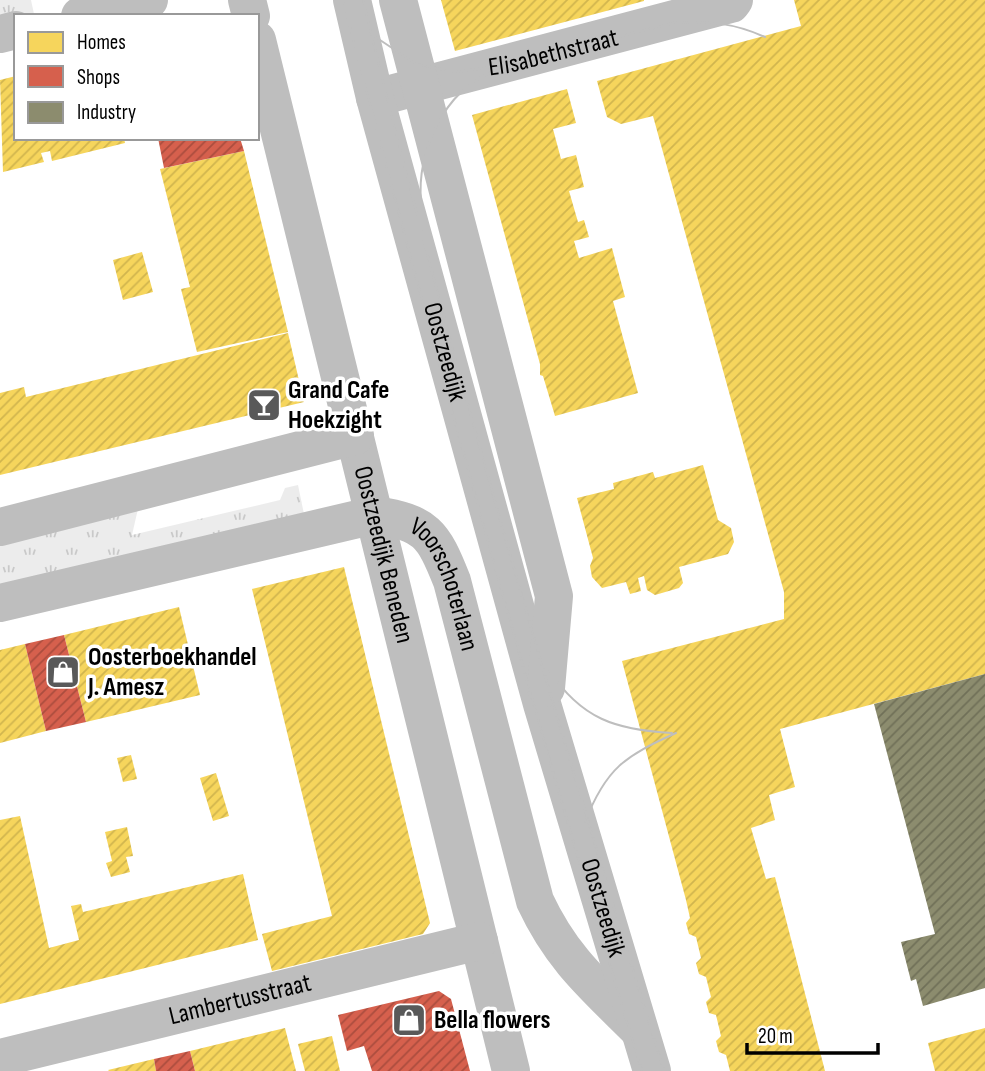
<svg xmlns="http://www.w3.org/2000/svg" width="985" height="1071" font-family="'Sofia Sans Condensed',sans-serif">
  <defs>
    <pattern id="grass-tufts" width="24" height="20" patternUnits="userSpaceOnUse" patternTransform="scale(1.75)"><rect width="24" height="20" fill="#ececec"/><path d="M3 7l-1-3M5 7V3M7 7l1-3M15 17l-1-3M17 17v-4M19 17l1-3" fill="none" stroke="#c9c9c9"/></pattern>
    <pattern id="homes-hatch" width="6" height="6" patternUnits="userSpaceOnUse" patternTransform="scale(1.75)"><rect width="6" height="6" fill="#f6d55c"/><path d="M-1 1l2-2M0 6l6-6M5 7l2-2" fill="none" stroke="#d1b54e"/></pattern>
    <pattern id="shops-hatch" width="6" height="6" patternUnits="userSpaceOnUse" patternTransform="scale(1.75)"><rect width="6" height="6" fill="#d6604d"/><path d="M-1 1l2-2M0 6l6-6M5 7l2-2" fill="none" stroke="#ab4d3e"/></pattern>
    <pattern id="industry-hatch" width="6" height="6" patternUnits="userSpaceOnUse" patternTransform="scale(1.75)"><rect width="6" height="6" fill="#8c8c6e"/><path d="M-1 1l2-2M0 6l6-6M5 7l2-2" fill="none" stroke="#707058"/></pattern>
  </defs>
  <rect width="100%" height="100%" fill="#fff"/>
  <path fill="url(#grass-tufts)" d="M0,0H31L34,14L0,21Z
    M298,485L305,519L0,593V533L140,500L132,535L280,500L285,488Z"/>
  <path fill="url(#homes-hatch)" d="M441,0H644V1L455,51Z
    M794,0H985V674L780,729L795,787L769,795L775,820L751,828L766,879L775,877L825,1071H730L726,1055L719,1052L716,1041L721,1036L716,1015L709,1013L706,1002L711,997L706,977L699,974L696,963L701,958L696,937L689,934L686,923L690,918L686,900L622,661L784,619V592L653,116L621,124L607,117L597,81L801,26Z
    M16,76V138H124L125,143L52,161L50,151L41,153L44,162L3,172L0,80Z
    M567,89L576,123L553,129L561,159L576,155L584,187L569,191L578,222L584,220L589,237L574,241L579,258L612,248L625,297L613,301L638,393L555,416L543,376L540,375V364L472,115Z
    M244,151L288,332L197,352L181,289L190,287L160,169Z
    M142,252L153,292L123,300L113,260Z
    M288,333L304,402L0,475V393L24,387L26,397Z
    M703,465L718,520L731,528L734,542L728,554L679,567L683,583L679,588L655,595L647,590L644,576L638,578L641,591L630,594L626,582L602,588L592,577L590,566L593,558L577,498L614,489L613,483L653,472L655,478Z
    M344,567L430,923L423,934L272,971L262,934L332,916L252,589Z
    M179,607L200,695L86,722L64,635Z
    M25,644L46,731L0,743V650Z
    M131,755L137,779L123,782L117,758Z
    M216,773L229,816L213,821L200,778Z
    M20,816L49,948L79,940L71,906L81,904L83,912L243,874L258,940L0,1004V820Z
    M127,827L133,856L126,857L130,872L111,877L106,863L112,861L105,832Z
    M285,1028L296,1071H195L190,1051Z
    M985,1028V1071H935L928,1043Z
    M332,1036L340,1071H305L298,1044Z
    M154,1059L156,1071H109L108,1070Z"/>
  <path fill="url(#shops-hatch)" d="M158,138H240L244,151L164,168Z
    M64,635L86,722L46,731L25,644Z
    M439,991L451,999L470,1071H372L364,1046L347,1051L338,1015Z
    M190,1051L195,1071H156L154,1059Z"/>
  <path fill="url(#industry-hatch)" d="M985,674V988L923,1006L916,979L911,981L901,942L935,934L874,704Z"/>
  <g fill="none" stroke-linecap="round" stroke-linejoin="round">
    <g stroke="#bebebe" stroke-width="38">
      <path d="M247,0L251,16"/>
      <path d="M80,16L149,0"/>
      <path d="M0,34L16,30"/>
      <path id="s1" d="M257,40L511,1071"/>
      <path d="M375,98L731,4L734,0"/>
      <path d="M0,527L355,436"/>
      <path id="s2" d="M0,603L375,515C426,523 433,533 452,581L535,901C562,959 595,986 639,1030"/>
      <path id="s3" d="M0,1058L479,941"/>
    </g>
    <g stroke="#bebebe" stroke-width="38">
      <path id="s4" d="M352,0L375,98L542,704L652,1071"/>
      <path d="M398,0L554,596L546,688"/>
    </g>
    <g stroke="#bebebe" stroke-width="2">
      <path d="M343,0C436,359 533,716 642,1071"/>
      <path d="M363,0C450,360 555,717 664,1071"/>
      <path id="s5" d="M371,34L416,64L455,72L508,65L673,23C706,20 734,23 765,37"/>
      <path d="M421,202C417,152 443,92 492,72"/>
      <path d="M549,670C581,719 616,730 672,733"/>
      <path d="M585,822C606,768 625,756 676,733"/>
    </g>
  </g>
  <defs>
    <g id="bar-square" transform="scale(1.75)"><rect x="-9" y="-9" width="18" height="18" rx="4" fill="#595959" stroke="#fff"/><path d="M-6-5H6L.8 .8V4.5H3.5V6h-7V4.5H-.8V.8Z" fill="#fff"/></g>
    <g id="shop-square" transform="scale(1.75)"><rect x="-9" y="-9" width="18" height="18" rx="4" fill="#595959" stroke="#fff"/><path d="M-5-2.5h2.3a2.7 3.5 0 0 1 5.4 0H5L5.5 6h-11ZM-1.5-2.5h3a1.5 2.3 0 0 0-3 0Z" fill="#fff"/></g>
  </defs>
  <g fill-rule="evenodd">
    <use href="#bar-square" x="264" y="405"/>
    <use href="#shop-square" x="63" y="672"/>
    <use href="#shop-square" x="409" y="1020"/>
  </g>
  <g text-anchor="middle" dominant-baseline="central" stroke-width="7" stroke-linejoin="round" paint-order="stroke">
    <g font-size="26" fill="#000" stroke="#fff">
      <text stroke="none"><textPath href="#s5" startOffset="194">Elisabethstraat</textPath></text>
      <text stroke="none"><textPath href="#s4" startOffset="364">Oostzeedijk</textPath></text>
      <text stroke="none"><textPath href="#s1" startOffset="530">Oostzeedijk Beneden</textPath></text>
      <text stroke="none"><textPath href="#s2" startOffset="495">Voorschoterlaan</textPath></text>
      <text stroke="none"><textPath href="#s4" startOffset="942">Oostzeedijk</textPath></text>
      <text stroke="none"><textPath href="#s3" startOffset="247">Lambertusstraat</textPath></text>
    </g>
    <g font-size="26" font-weight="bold" fill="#000" stroke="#fff" text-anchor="start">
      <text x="288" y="390">Grand Cafe<tspan x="288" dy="30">Hoekzight</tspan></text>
      <text x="88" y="657">Oosterboekhandel<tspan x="88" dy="30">J. Amesz</tspan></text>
      <text x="434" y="1020">Bella flowers</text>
    </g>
  </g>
  <rect x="14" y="14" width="245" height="126" fill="#ffffff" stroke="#999999" stroke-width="2"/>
  <rect x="28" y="32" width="35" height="21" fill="#f6d55c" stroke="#999999" stroke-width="2"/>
  <text x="77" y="49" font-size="21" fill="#000000">Homes</text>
  <rect x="28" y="66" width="35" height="21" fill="#d6604d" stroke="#999999" stroke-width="2"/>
  <text x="77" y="84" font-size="21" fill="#000000">Shops</text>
  <rect x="28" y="102" width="35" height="21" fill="#8c8c6e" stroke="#999999" stroke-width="2"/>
  <text x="77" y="119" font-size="21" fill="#000000">Industry</text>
  <path d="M747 1043v10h131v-10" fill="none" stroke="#000000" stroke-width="3.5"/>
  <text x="758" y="1043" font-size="21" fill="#000000" stroke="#ffffff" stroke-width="5" paint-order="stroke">20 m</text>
</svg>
